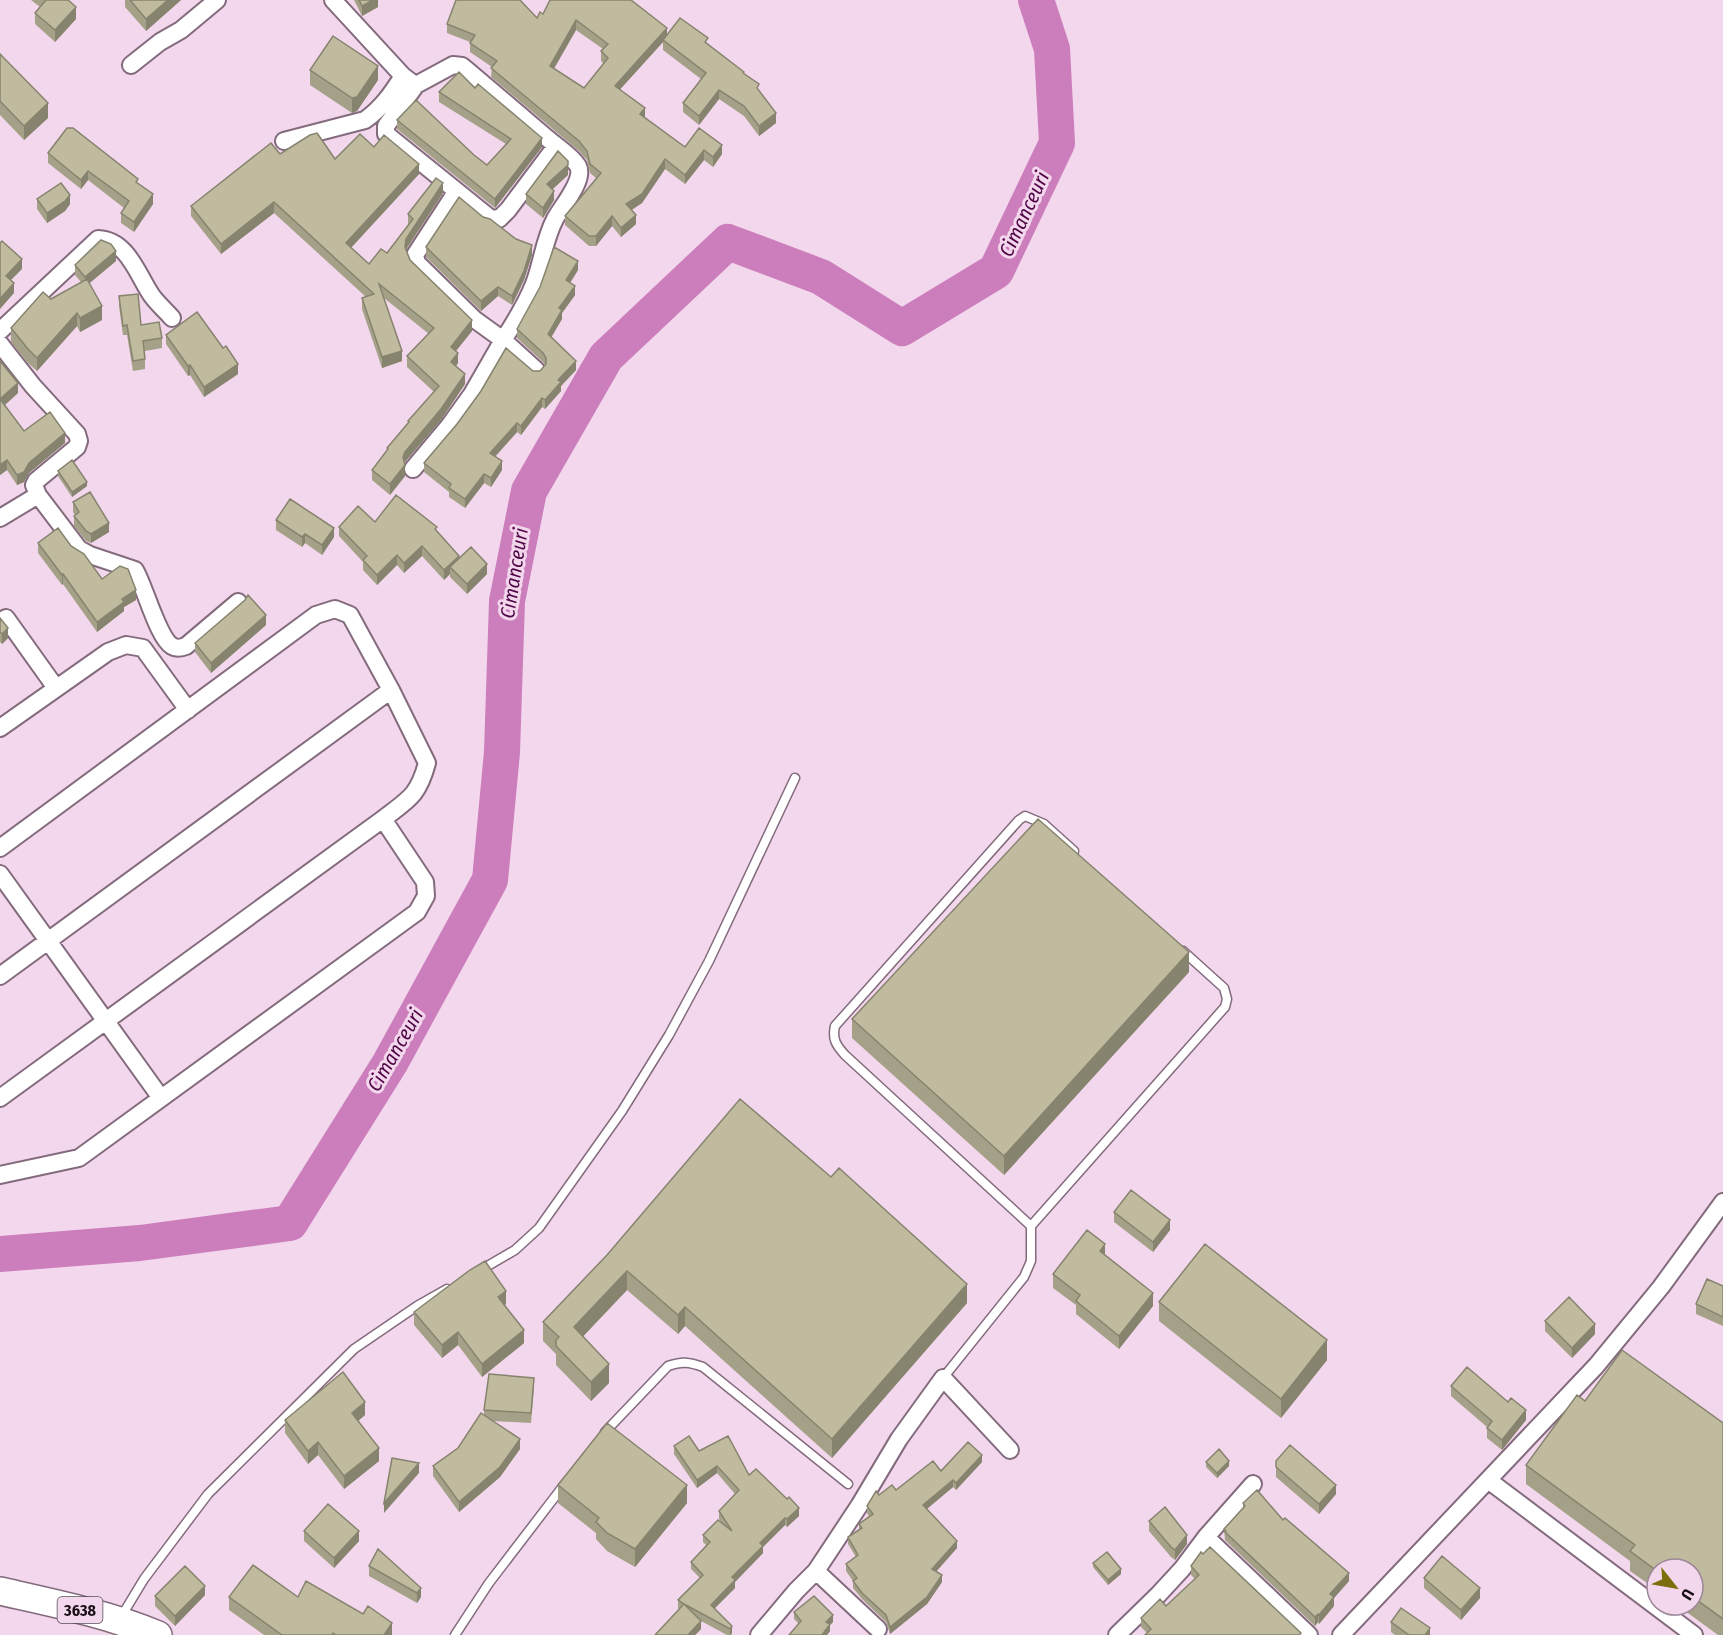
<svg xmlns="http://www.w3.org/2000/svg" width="1723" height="1635" font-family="'Fira Sans Condensed',sans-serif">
  <rect width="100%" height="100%" fill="#f3d7ec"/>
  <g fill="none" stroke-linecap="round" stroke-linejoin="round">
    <path stroke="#cc7dbc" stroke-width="36" d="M0,1254L140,1243L290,1223L390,1063L490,880L502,752L507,601L529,491L606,357L728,242L821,277L902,328L996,271L1057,143L1052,49L1036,0"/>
    <g stroke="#836b7d" stroke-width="11">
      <path id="service" d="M1031,1226L1225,1007L1227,999L1224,988L1183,951
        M479,1271L515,1250L539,1228L622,1111L669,1035L709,961L795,778
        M943,1378L1024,1277L1031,1261V1226L845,1055C836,1045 832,1039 835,1026L1019,820L1025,816L1044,824L1074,851
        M605,1432L668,1366C682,1361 689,1362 703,1367L848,1484
        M121,1617L144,1579L208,1494L354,1349L417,1306L447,1289
        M455,1635L489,1583L564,1485"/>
    </g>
    <g stroke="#836b7d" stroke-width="20">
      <path id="minor" d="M333,0L403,76L411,82
        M131,65L160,42L181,30L217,0
        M284,141L365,120C382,108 392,93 403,76
        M0,331L98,239C128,240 138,276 152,296C158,304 166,311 172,318
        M0,344L33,386L77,434L79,441L77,447L36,481L34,485L38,495L79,549L90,555L135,570C145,587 158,638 172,646C177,649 181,648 186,646L238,602
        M536,370L503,340C515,322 526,304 534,284C542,263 544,240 555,219C562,206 585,180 578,166C571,155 557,147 547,138C521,116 494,93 467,70L462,66L453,65L416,85L386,126V134L490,218L499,219L508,210L556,146
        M413,469L449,426L472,394L503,340L474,319L417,263L415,255L456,192
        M0,518L38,495
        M6,618L56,688
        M0,728L108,652L126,645L143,648L188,710
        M0,848L316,615L335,609L350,615L391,690L427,763C418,796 409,799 383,819L425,882L426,896L417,912L79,1158L0,1175
        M0,874L161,1098
        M0,976L391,690
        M0,1098L383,819
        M1488,1480L1694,1635
        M1206,1537L1309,1635
        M816,1571L878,1629
        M759,1635L796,1591L816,1571L859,1506L899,1439L943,1378L1010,1450
        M1117,1635L1158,1595L1182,1569L1206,1537L1253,1484
        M1341,1635L1596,1366L1661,1287L1723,1202"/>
    </g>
    <g stroke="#836b7d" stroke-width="30">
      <path id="primary" d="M0,1591C53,1603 108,1614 158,1635"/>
    </g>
    <use href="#service" stroke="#fff" stroke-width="8"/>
    <use href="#minor" stroke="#fff" stroke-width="16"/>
    <use href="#primary" stroke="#fff" stroke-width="27"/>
  </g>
  <path fill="#a5a188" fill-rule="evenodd" d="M31,0H68L76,19L55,42L35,24V13L40,7Z
    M125,0H181L146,31L125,7Z
    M354,0H378V7L362,16Z
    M543,14L667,35L708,44L744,74L759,91L776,123L759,136L744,116L719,99L699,125L683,112V103L701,79L663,50V42L620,89L645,117V118L685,147L722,154L713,167L704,160L685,184L665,169L642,203L632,210L636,224L621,237L612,226L596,246H589L565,225V216L596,178L590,173L587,160L579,151L491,77L492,67L470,52V42L447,33V24L537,18ZM576,30L603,49L601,51V61L604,64L584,88L554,69Z
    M0,54L48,118L24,140L0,115Z
    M310,70L378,80L357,111L352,113L310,85Z
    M475,88L542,147L495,208L397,129V120L474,155L487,165L506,144L439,102V92Z
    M374,147L419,174L351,248L369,264L387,253L408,225V214L443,193L406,250L410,260L472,331L456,351L458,363L456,366L465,384L441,420L405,462V476L390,495L372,480V470L387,450V448L408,423V421L434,392L407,367V356L429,334L384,298L402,361L382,368L362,309V298L366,297L274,213L221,254L191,216V206L280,154L335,159Z
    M48,153L138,184L153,204L134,232L121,223V213L124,208L88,180L81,189L48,163Z
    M568,175L553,189L554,200L543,218L526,204V194Z
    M37,199L70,204L65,211L47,223L37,209Z
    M426,247L532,255L524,280L512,305L498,296L481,311L426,257Z
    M116,261L89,283L102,320L80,332L77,326L37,371L28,363L11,342V328L51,299L81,282L75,275V265Z
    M578,270L570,283L575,295L562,313V319L551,337L576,370L561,386V391L545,409L542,407L521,435L517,432L495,457L502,470L491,487L484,483L465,508L449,497V492L424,472V463L533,371H540L545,365L543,362L517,338V329Z
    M119,296L141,325L162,338V348L145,351V369L133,371L127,335H123L119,306Z
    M166,335L238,374L204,397L190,375L188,376L166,344Z
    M0,361L18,393L5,405L24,431L65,443L29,473L24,482L17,485L7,470L0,475Z
    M58,471L87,486L72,497L58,476Z
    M73,502L109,532L91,543L86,541L74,526V516L75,515L73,512Z
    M276,520L334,537L322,555L305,543L302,547L276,530Z
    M375,522L437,531L459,559L487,574L467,594L450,577V574L444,580L422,556L404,573L397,565L377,585L363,570V562L339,536V527Z
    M38,543L71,546L102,579L136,600L124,607V611L97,632L63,584L62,585L38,553Z
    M0,618L8,638L2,644L0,642Z
    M266,625L211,673L195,652V643Z
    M1189,972L1004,1175L852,1038V1019Z
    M1114,1212L1170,1230L1153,1252L1114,1222Z
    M607,1255L967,1303L832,1458L685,1326L678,1334L627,1290L583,1336L609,1383L591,1401L556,1365V1354L543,1341V1322Z
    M1105,1255L1153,1306L1119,1349L1076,1314V1305L1053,1288V1274Z
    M1723,1286V1326L1696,1314V1304Z
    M1159,1302L1327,1360L1281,1418L1159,1321Z
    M506,1304L504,1305L524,1343L482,1377L458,1345L442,1358L414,1325V1312Z
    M1545,1321L1595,1334L1572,1358L1545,1331Z
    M1451,1386L1526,1420L1502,1450L1487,1438V1427L1451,1396Z
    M534,1388L531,1423L493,1421L520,1449L500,1477L459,1512L433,1476V1466L458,1448L484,1415V1410Z
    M1585,1401L1723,1423V1635H1718L1677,1605H1693V1569H1657V1590L1630,1571V1561L1526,1484V1465Z
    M365,1415L358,1421L379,1461L344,1489L318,1455L308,1464L285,1433V1420Z
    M674,1446L699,1451L749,1475L799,1516L787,1527L785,1525L763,1547V1553L735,1582V1588L715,1608L732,1633L731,1635H727L701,1621V1629L695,1635H655L679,1609L678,1608V1600L700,1578L691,1569V1562L706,1545L703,1542V1535L721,1522L719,1519V1511L735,1494L717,1473L697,1488L674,1454Z
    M1276,1461L1336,1494L1319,1514L1276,1477Z
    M982,1462L956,1490L953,1487L927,1509L957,1548L936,1572L942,1582L927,1604L890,1634L886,1622L862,1599L853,1588V1581L846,1571V1564L856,1557L848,1544V1537L859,1530V1524L869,1516L867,1513V1506L879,1495L896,1490L941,1471Z
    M1206,1462L1229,1466L1217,1478L1206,1467Z
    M558,1485L687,1503L635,1567L607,1551L596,1539V1533L558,1503Z
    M1243,1503L1283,1520L1349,1581L1334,1598V1606L1319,1624L1318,1622L1315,1626L1225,1540L1224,1529L1243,1509Z
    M1149,1521L1187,1544L1175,1560L1171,1557L1149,1531Z
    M304,1531L359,1541L334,1568L304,1541Z
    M378,1549L421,1597L417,1603L369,1576V1566Z
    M1093,1563L1121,1574L1108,1585L1093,1567Z
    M1191,1566L1301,1635L1147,1633L1141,1627V1618L1166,1606L1195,1579L1191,1575Z
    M1424,1578L1480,1598L1461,1620L1424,1588Z
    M205,1595L175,1626L155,1606V1596Z
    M229,1597H298L392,1635H264L229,1610Z
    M794,1612L833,1622L830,1625V1631L827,1635H789L799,1624L794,1619Z
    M1391,1622L1430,1635H1395L1391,1632Z"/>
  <path fill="#86836f" d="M168,0H181L146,31V19Z
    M373,0H378V7L362,16V6Z
    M76,7V19L55,42V30Z
    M576,20V30L550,75V66Z
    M667,28V37L663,40V42L615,95V86Z
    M378,66V80L357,111L352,113V98Z
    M719,90V99L699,125V116Z
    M48,103V118L24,140V126Z
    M645,108V117L640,124V114Z
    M776,113V123L759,136V126Z
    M542,138V147L495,208V199Z
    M722,145V154L713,167V157Z
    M704,150V160L685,184V175Z
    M665,159V169L642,203L626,213V204Z
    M419,164V174L346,253V243Z
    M568,165V175L547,194V184Z
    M88,171V180L81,189V180Z
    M443,183V193L406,249L405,257V247L406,239Z
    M554,191V200L543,218V208Z
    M153,194V204L134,232V222Z
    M70,195V204L65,211L47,223V213Z
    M274,202V213L221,254V244Z
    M636,215V224L621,237V228Z
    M612,216V226L596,246V236Z
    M532,245V255L524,280L512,305V296Z
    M116,251V261L85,287V277Z
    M22,259V269L6,285V276Z
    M578,261V270L566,289V280Z
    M14,283V293L0,309V299Z
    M575,286V295L562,313V319L548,343V334L559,308Z
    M498,287V296L481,311V301Z
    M102,306V320L80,332V318Z
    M77,313V326L37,371V358Z
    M472,320V331L451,357V347Z
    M402,351V361L382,368V357Z
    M458,353V363L451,372V362Z
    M576,361V370L561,386V391L545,409V400L558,380Z
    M238,364V374L204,397V387Z
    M190,365V375L188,376V366Z
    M465,374V384L441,420L405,462L403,468V457L405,452Z
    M18,383V393L0,409V399Z
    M542,398V407L521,435V426Z
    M517,423V432L490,462V453Z
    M65,433V443L29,473L24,482L17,485V475L29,463Z
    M7,460V470L0,475V465Z
    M502,461V470L491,487V478Z
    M405,465V476L390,495V484Z
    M484,474V483L465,508V499Z
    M87,482V486L72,497V492Z
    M109,523V532L91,543V534Z
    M334,528V537L322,555V545Z
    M305,534V543L302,547V537Z
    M422,546V556L404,573V563Z
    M397,555V565L377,585V575Z
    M459,556V566L450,567V574L444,580V570Z
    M487,564V574L467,594V584Z
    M63,574V584L62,585V575Z
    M136,590V600L124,607V611L97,632V622L122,599Z
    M266,615V625L211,673V663Z
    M8,628V638L2,644V634Z
    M1189,952V972L1004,1175V1156Z
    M1170,1220V1230L1153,1252V1242Z
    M1105,1244V1257L1100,1251Z
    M627,1271V1290L574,1346V1327Z
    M967,1284V1303L832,1458V1439Z
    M506,1291V1304L498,1311V1297Z
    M1153,1293V1306L1119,1349V1336Z
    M685,1307V1326L678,1334V1315Z
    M1595,1324V1334L1572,1358V1348Z
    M524,1330V1343L482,1377V1364Z
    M458,1332V1345L442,1358V1345Z
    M1327,1340V1360L1281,1418V1399Z
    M609,1364V1383L591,1401V1382Z
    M365,1402V1415L352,1426V1413Z
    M1526,1410V1420L1502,1450V1440Z
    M520,1439V1449L500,1477L459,1512V1502Z
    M318,1442V1455L308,1464V1451Z
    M379,1448V1461L344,1489V1476Z
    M982,1455V1462L956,1490V1483Z
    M1229,1461V1466L1217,1478V1473Z
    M419,1463V1473L384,1513V1503Z
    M717,1466V1473L697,1488V1480Z
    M953,1480V1487L923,1512V1505Z
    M687,1485V1503L635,1567V1549Z
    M1336,1485V1494L1319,1514V1504Z
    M799,1508V1516L787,1527V1519Z
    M785,1518V1525L763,1547V1553L735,1582V1588L711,1612V1605L732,1577L760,1543Z
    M359,1531V1541L334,1568V1558Z
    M1187,1535V1544L1175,1560V1550Z
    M957,1541V1548L932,1576V1569Z
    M1121,1569V1574L1108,1585V1580Z
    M1349,1573V1581L1334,1598V1606L1319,1624V1615L1330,1594Z
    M942,1575V1582L927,1604L890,1634V1627Z
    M205,1586V1595L175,1626V1616Z
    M421,1588V1597L417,1603V1593Z
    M1480,1588V1598L1461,1620V1610Z
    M1318,1614V1622L1315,1626V1617Z
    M833,1615V1622L830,1625V1631L827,1635H822L826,1622Z
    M701,1621V1629L695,1635H688Z
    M392,1623V1635H384Z
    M732,1626V1633L730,1635V1629Z
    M1430,1628V1635H1425Z"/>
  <path fill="#c0bb9e" stroke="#86836f" stroke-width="1.5" fill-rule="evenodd" d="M46,0H68L76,7L55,30L35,13Z
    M130,0H168L146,19Z
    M359,0H373L362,6Z
    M456,0H520L537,18L540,12L543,14L550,0H631L667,28L615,86L645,108L640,114L685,147L699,128L722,145L713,157L704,150L685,175L665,159L642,194L626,204L636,215L621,228L612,216L596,236H589L565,216L601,173L590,164L587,151L579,141L491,68L497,61L470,43L475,35L447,24ZM576,20L608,44L601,51L608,58L584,88L550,66Z
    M680,18L708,38L705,42L744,72L743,73L759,84L757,88L776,113L759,126L744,106L719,90L699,116L683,103L706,73L663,40Z
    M333,36L378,66L357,97L352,98L310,70Z
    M0,54L48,103L24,126L0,101Z
    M459,72L475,88L478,84L542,138L495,199L397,120L416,100L474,155L487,165L511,139L439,92Z
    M67,128H73L138,179L136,182L153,194L134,222L121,213L129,201L88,171L81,180L48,153Z
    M317,133L335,159L360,134L374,147L384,135L419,164L346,243L369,264L381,249L387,253L413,219L408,214L436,178L443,183L406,239L405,247L410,260L472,320L451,347L458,353L451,362L465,374L441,409L405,452L403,457L405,465L390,484L372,470L388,449L387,448L409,422L408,421L439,386L407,356L434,328L379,284L402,351L382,357L362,298L374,294L274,202L221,244L191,206L271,143L280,154L310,135Z
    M558,151L568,161V165L547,184L554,191L543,208L526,194Z
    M61,183L70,195L65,201L47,213L37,199Z
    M459,197L483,217L490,219L516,239L532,245L524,271L512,296L498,287L481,301L426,247Z
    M101,240L111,244L116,251L85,277L75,265Z
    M2,241L22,259L6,276L14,283L0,299V243Z
    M554,247L578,261L566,280L575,286L559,308L562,310L548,334L576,361L558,380L561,382L545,400L542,398L521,426L517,423L490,453L502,461L491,478L484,474L465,499L449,488L451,484L424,463L457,424L481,391L506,348L533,371H540L546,364V358L543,353L517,329L540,287Z
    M87,279L102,306L80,318L77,313L37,358L28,349L11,328L43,292L51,299Z
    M138,294L141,325L159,322L162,338L143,341L145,359L133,361L127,325L123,326L119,296Z
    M197,312L223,348L226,346L238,364L204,387L190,365L188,366L166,335Z
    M0,361L18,383L0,399Z
    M0,399L24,431L50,412L65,433L29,463L24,472L17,475L7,460L0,465Z
    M72,460L87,482L72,492L58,471Z
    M90,492L109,523L91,534L86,531L74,516L79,512L73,502Z
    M396,495L437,527L435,529L459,556L444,570L422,546L404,563L397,555L377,575L363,560L367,556L339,527L358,506L375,522Z
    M290,499L334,528L322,545L305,534L302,537L276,520Z
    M58,528L71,546L84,554L102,579L120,566L128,569L136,590L122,599L124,602L97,622L63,574L62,575L38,543Z
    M471,547L487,564L467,584L450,567Z
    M248,595L266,615L211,663L195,643L245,600Z
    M0,618L8,628L2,634L0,632Z
    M1038,819L1189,952L1004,1156L852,1019Z
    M740,1099L831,1177L839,1168L967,1284L832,1439L685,1307L678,1315L627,1271L574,1327L609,1364L591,1382L556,1346V1340L559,1337L543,1322L607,1255Z
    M1131,1190L1170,1220L1153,1242L1114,1212Z
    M1087,1230L1105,1244L1100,1251L1153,1293L1119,1336L1076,1301L1080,1295L1053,1274Z
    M1205,1244L1327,1340L1281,1399L1159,1302Z
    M485,1261L506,1291L498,1297L524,1330L482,1364L458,1332L442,1345L414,1312L470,1270Z
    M1707,1279L1723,1286V1317L1696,1304Z
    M1569,1297L1595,1324L1572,1348L1545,1321Z
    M1622,1350L1723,1423V1619L1693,1597V1569H1657V1571L1630,1551L1635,1545L1526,1465L1577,1395L1585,1401Z
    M1467,1367L1508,1402L1511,1398L1526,1410L1502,1440L1487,1428L1492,1421L1451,1386Z
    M343,1372L365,1402L352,1413L379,1448L344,1476L318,1442L308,1451L285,1420Z
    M489,1374L534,1378L531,1413L484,1410Z
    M481,1413L520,1439L500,1467L459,1502L433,1466L458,1448Z
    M607,1423L687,1485L635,1549L607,1533L596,1522L599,1518L558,1485Z
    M689,1436L699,1451L728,1436L749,1475L756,1469L787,1499L789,1497L799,1508L787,1519L785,1518L760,1543L763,1546L732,1577L735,1580L711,1605L732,1626L730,1629L684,1604L701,1621L688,1635H655L684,1604L678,1600L703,1575L691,1562L710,1542L703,1535L718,1520L732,1531L719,1511L739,1490L717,1466L697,1480L674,1446Z
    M968,1442L982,1455L956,1483L953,1480L923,1505L957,1541L932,1569L942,1575L927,1597L890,1627L886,1615L862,1593L853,1581L857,1578L846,1564L858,1555L848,1537L862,1528L859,1524L873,1514L867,1506L876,1491L879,1495L892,1485L896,1490L933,1461L941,1471Z
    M1290,1445L1336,1485L1319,1504L1276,1467V1461Z
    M1219,1449L1229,1461L1217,1473L1206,1462Z
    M392,1458L419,1463L384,1503Z
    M1257,1490L1283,1520L1285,1518L1349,1573L1330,1594L1334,1597L1319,1615L1318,1614L1315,1617L1225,1532L1226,1531L1224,1529L1245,1506L1243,1503Z
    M328,1504L359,1531L334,1558L304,1531Z
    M1165,1507L1187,1535L1175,1550L1171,1547L1149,1521Z
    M1210,1547L1301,1633L1299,1635H1145L1151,1629L1141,1618L1160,1599L1166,1606L1199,1575L1191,1566L1201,1552L1203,1554Z
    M378,1549L421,1588L417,1593L369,1566Z
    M1107,1552L1121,1569L1108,1580L1093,1563Z
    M1442,1556L1480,1588L1461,1610L1424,1578Z
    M253,1565L298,1597L306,1581L363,1614L368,1606L392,1623L384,1635H336L333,1633L332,1635H282L229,1597Z
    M185,1566L205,1586L175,1616L155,1596Z
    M814,1596L833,1615L826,1622L830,1624L822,1635H789L801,1621L794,1612Z
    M1401,1608L1430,1628L1425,1635H1409L1391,1622Z"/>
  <g text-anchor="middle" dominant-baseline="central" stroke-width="6" stroke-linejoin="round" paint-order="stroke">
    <rect fill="#f3d7ec" stroke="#5a4c57" stroke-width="1.5" x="57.5" y="1597" width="45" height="26" rx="4.5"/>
    <g font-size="16" font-weight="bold" fill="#191017">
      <text x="80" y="1610">3638</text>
    </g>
    <g font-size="20" font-style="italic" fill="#4f0546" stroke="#f3d7ec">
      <text transform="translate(1024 214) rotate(-65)">Cimanceuri</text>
      <text transform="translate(514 573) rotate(-81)">Cimanceuri</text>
      <text transform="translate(395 1050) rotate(-60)">Cimanceuri</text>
    </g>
  </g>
  <g transform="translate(1675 1587) rotate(121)"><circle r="28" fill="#f3d7ec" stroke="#9c8797" stroke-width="1.5"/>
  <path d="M0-4.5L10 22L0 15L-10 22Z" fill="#7c6e0b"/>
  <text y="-9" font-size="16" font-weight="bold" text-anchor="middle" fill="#191017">U</text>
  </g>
</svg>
